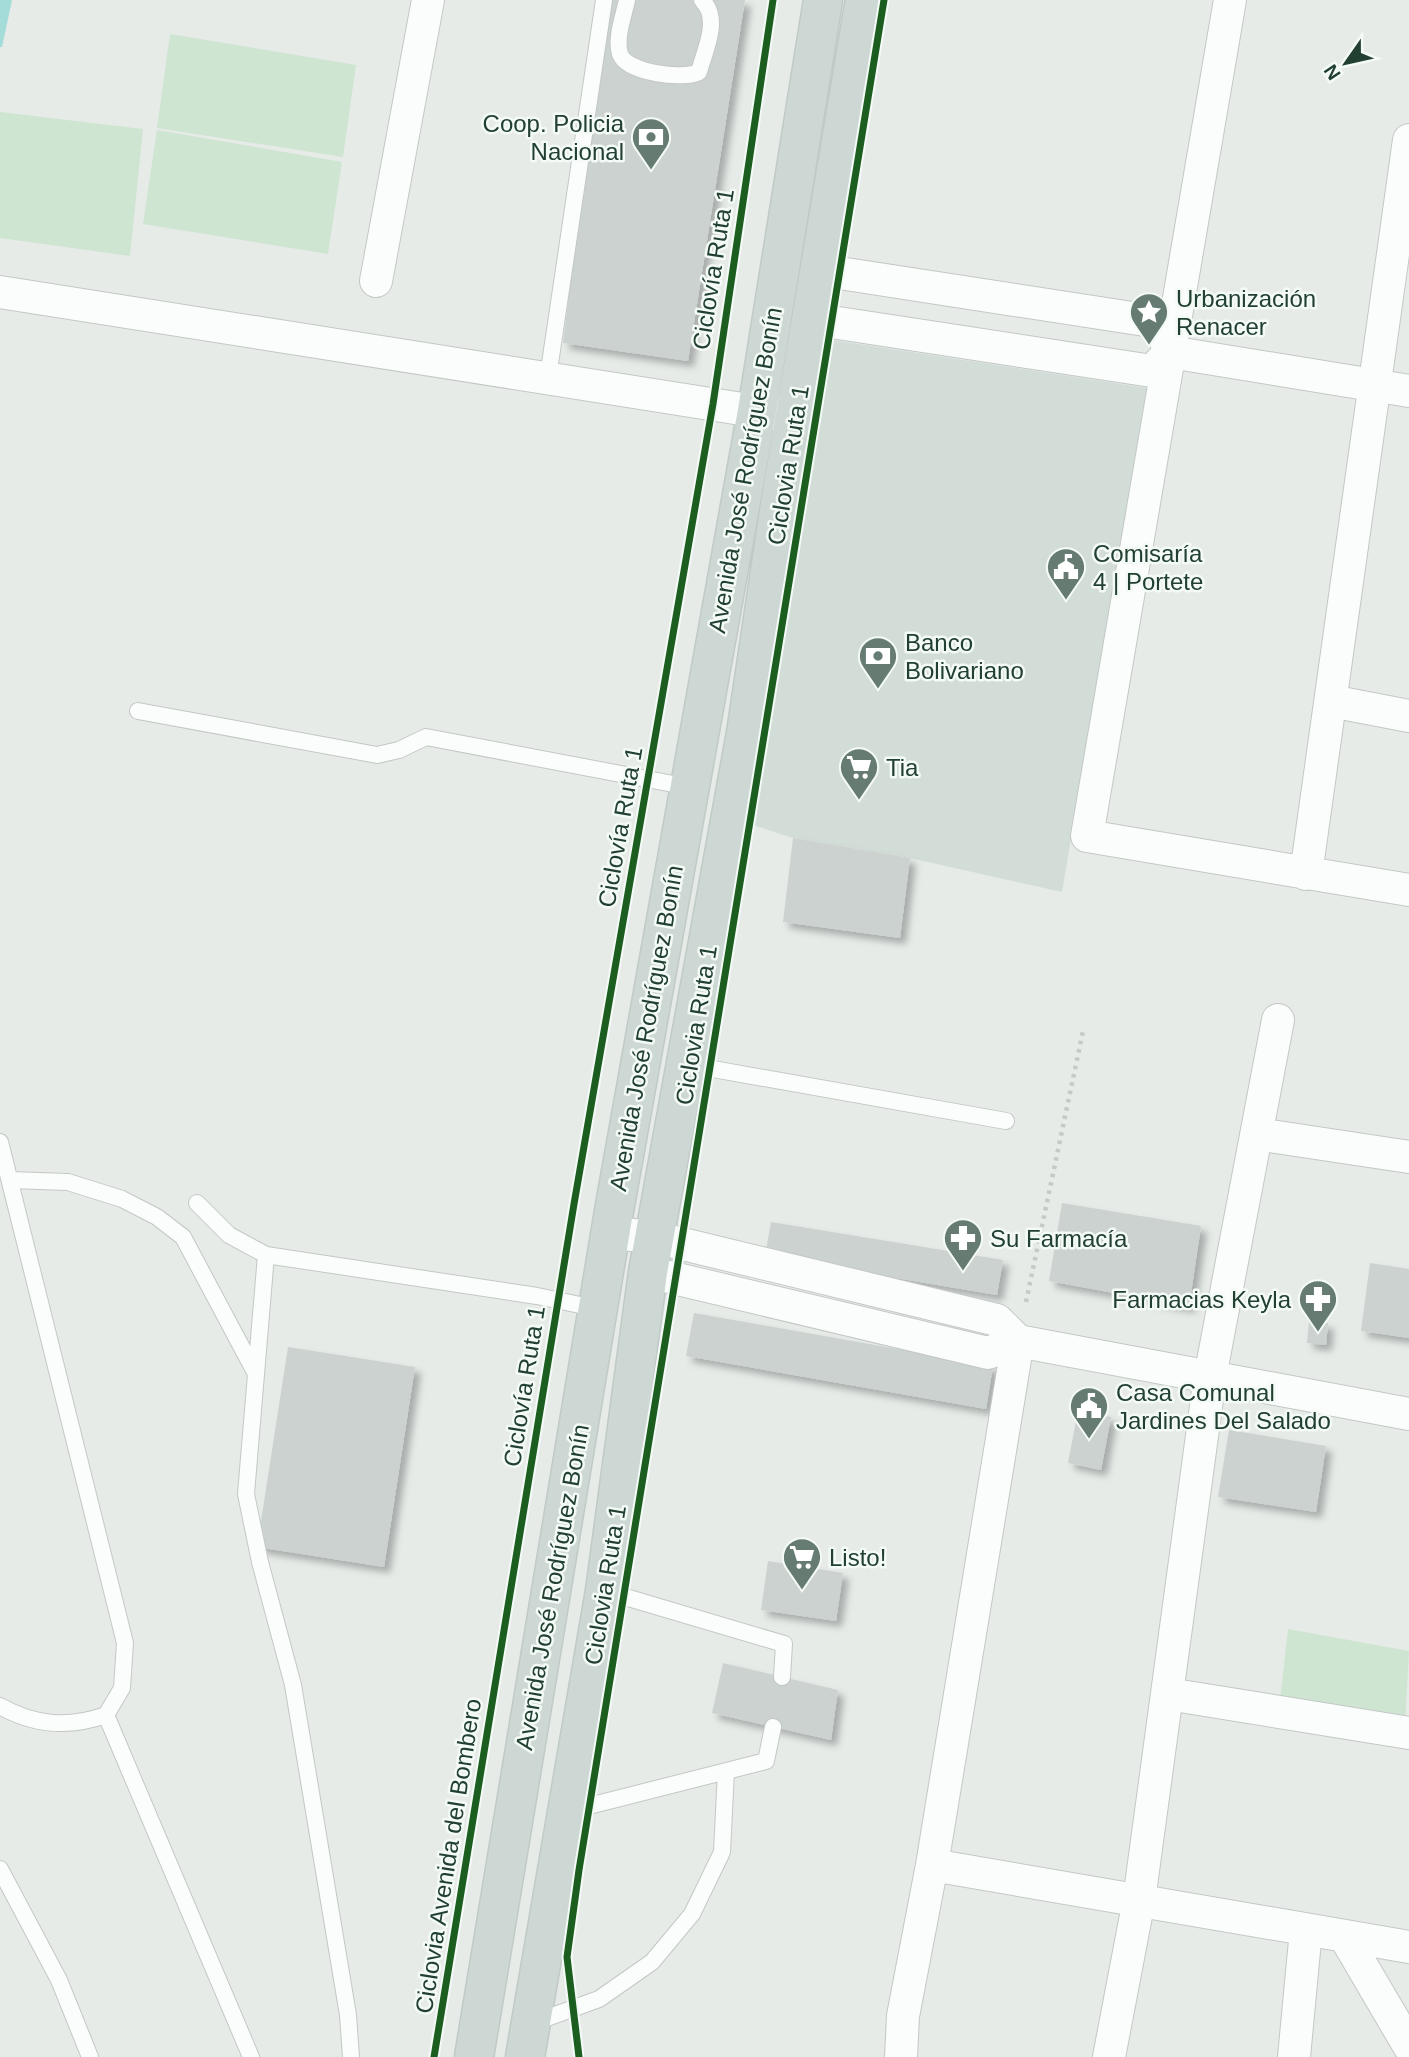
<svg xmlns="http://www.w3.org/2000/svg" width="1409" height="2057" font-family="Helvetica,sans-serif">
  <defs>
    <filter id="shadow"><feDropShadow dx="6" dy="6" stdDeviation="3.5" flood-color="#0004"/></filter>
  </defs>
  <rect width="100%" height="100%" fill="#e6ebe8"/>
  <path fill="#d3ddd7" d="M826,339L1147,388L1062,892L910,858L793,838L750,824L746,733Z"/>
  <path fill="#cee5d1" d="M170,34L356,65L343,157L157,128Z
    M0,112L143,129L130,256L0,238Z
    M157,130L342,162L328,254L143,224Z
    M1288,1629L1409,1651L1405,1724L1280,1701Z"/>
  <path fill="#a4dcd9" d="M0,0H12L2,47H0Z"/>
  <path fill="#ccd2cf" filter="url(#shadow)" d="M605,0H745L688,361L563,343Z
    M793,838L910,858L900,938L783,922Z
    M1062,1203L1201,1226L1189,1307L1049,1281Z
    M771,1222L1003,1260L997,1295L765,1256Z
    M1370,1263L1409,1269V1338L1361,1331Z
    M694,1313L993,1366L986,1409L686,1356Z
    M1309,1321L1328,1323L1326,1345L1307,1343Z
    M288,1347L415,1367L384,1567L257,1547Z
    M1078,1411L1111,1417L1101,1470L1068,1463Z
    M1229,1430L1326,1446L1316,1512L1218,1497Z
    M768,1561L843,1573L836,1621L761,1610Z
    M723,1663L838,1690L831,1740L712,1713Z"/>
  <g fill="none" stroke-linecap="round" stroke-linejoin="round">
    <g stroke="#c3c8c5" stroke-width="18">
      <path id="lane" d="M627,0C624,15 615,38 620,54C627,73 683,80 699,72C705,49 721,19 702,0
        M548,377L604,0
        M138,711L377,755L399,750L426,737L689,787
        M685,1064L1006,1121
        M0,1142L125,1643L122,1688L106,1715L251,2057
        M10,1180L68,1182L122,1199L157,1217L183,1237L256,1374
        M197,1203L229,1235L266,1255L537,1296L599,1309
        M266,1255L246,1494L260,1562L293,1685L348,2015L351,2057
        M605,1591L784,1644L782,1677
        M0,1706C35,1726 69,1728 106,1715
        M569,1811L766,1761L773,1727
        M0,1869L59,1980L90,2057
        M533,2023L599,1999L652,1962L692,1914L722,1852L726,1771"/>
    </g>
    <g stroke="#c3c8c5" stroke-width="34">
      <path id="street" d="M1230,0L1087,836L1409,890
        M820,270L1158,322L1170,352
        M376,281L428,0
        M0,292L780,415
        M812,319L1152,371L1170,352
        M1170,352L1409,391
        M1331,701L1409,716
        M1306,874L1409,140
        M1257,1134L1409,1157
        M611,1233L654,1237L997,1320L1018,1341L1409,1414
        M648,1272L988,1353L1018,1341
        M1168,1694L1409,1733
        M932,1865L1409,1947
        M1345,1937L1409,2046
        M901,2057L903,2016L932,1865L1018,1341
        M1109,2057L1139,1900L1210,1377L1278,1020
        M1294,2057L1306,1930"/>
    </g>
    <g stroke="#c1cac6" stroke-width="41">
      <path id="primary" d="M474,2057L614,1211L757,411L823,0
        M525,2057L605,1591L648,1272L746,733L781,498L865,0"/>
    </g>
    <path stroke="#c2cbc6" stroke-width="4.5" stroke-dasharray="3.5 5" stroke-linecap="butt" d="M1026,1302L1083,1031"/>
    <use href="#lane" stroke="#fbfcfc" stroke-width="16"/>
    <use href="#street" stroke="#fbfcfc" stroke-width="32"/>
    <use href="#primary" stroke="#cdd7d3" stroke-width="38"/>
    <g stroke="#f4faf6" stroke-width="11">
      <path id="cycleway" d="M434,2057L574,1204L713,404L773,0
        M579,2057L567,1957L579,1870L884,0"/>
    </g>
    <use href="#cycleway" stroke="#1b5e20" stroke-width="7"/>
  </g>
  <defs>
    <g id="bank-pin" transform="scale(2.0125)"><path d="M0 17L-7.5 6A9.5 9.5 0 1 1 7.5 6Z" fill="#667c72" stroke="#f4faf6"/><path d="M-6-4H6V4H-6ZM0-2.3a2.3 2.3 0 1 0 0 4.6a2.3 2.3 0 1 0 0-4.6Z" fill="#fff"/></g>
    <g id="sight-pin" transform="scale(2.0125)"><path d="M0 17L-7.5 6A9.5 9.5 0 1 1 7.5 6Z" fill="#667c72" stroke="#f4faf6"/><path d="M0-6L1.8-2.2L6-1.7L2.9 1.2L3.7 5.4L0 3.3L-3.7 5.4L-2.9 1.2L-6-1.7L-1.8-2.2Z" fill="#fff"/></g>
    <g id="civic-pin" transform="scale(2.0125)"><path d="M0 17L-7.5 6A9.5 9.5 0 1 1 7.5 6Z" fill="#667c72" stroke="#f4faf6"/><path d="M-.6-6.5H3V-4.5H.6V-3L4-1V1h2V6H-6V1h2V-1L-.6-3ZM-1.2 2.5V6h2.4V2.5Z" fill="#fff"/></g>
    <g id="supermarket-pin" transform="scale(2.0125)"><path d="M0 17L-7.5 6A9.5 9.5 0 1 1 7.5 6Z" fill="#667c72" stroke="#f4faf6"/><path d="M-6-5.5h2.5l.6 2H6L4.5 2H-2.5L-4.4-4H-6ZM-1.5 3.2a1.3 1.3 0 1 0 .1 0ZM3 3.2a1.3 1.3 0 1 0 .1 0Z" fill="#fff"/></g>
    <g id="pharmacy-pin" transform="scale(2.0125)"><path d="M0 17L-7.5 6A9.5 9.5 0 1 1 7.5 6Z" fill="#667c72" stroke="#f4faf6"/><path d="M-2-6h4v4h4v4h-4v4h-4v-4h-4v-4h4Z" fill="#fff"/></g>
  </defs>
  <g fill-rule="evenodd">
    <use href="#bank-pin" x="651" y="137"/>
    <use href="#sight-pin" x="1149" y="312"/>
    <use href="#civic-pin" x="1066" y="567"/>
    <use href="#bank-pin" x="878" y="656"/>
    <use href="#supermarket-pin" x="859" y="767"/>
    <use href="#pharmacy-pin" x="963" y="1238"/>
    <use href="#pharmacy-pin" x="1318" y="1299"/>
    <use href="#civic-pin" x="1089" y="1406"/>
    <use href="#supermarket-pin" x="802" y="1557"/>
  </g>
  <g text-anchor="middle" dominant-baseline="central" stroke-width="5" stroke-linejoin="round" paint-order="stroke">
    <g font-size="24" fill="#214032" stroke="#f4faf6" text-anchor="start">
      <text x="624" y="123" text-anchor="end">Coop. Policia<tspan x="624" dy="28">Nacional</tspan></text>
      <text x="1176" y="298">Urbanización<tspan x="1176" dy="28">Renacer</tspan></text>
      <text x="1093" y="553">Comisaría<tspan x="1093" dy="28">4 | Portete</tspan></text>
      <text x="905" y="642">Banco<tspan x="905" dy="28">Bolivariano</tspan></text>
      <text x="886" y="767">Tia</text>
      <text x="990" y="1238">Su Farmacía</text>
      <text x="1291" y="1299" text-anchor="end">Farmacias Keyla</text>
      <text x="1116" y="1392">Casa Comunal<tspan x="1116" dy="28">Jardines Del Salado</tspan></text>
      <text x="829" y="1557">Listo!</text>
    </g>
    <g font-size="24" fill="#214032" stroke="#f4faf6">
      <text transform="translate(713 269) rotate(-81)">Ciclovía Ruta 1</text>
      <text transform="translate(788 465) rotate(-81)">Ciclovia Ruta 1</text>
      <text transform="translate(745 470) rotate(-80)">Avenida José Rodríguez Bonín</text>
      <text transform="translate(620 827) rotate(-80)">Ciclovía Ruta 1</text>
      <text transform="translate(696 1025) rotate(-81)">Ciclovia Ruta 1</text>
      <text transform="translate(646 1028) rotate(-80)">Avenida José Rodríguez Bonín</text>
      <text transform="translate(524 1386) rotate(-81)">Ciclovía Ruta 1</text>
      <text transform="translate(605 1585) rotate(-81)">Ciclovia Ruta 1</text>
      <text transform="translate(552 1587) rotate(-80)">Avenida José Rodríguez Bonín</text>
      <text transform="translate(448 1856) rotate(-81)">Ciclovia Avenida del Bombero</text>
    </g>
  </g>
  <g transform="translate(1346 63) rotate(236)" stroke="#f4faf6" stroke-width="5" paint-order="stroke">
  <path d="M0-5L12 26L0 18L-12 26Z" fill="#214032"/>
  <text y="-10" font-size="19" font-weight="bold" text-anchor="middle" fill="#214032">N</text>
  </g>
</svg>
